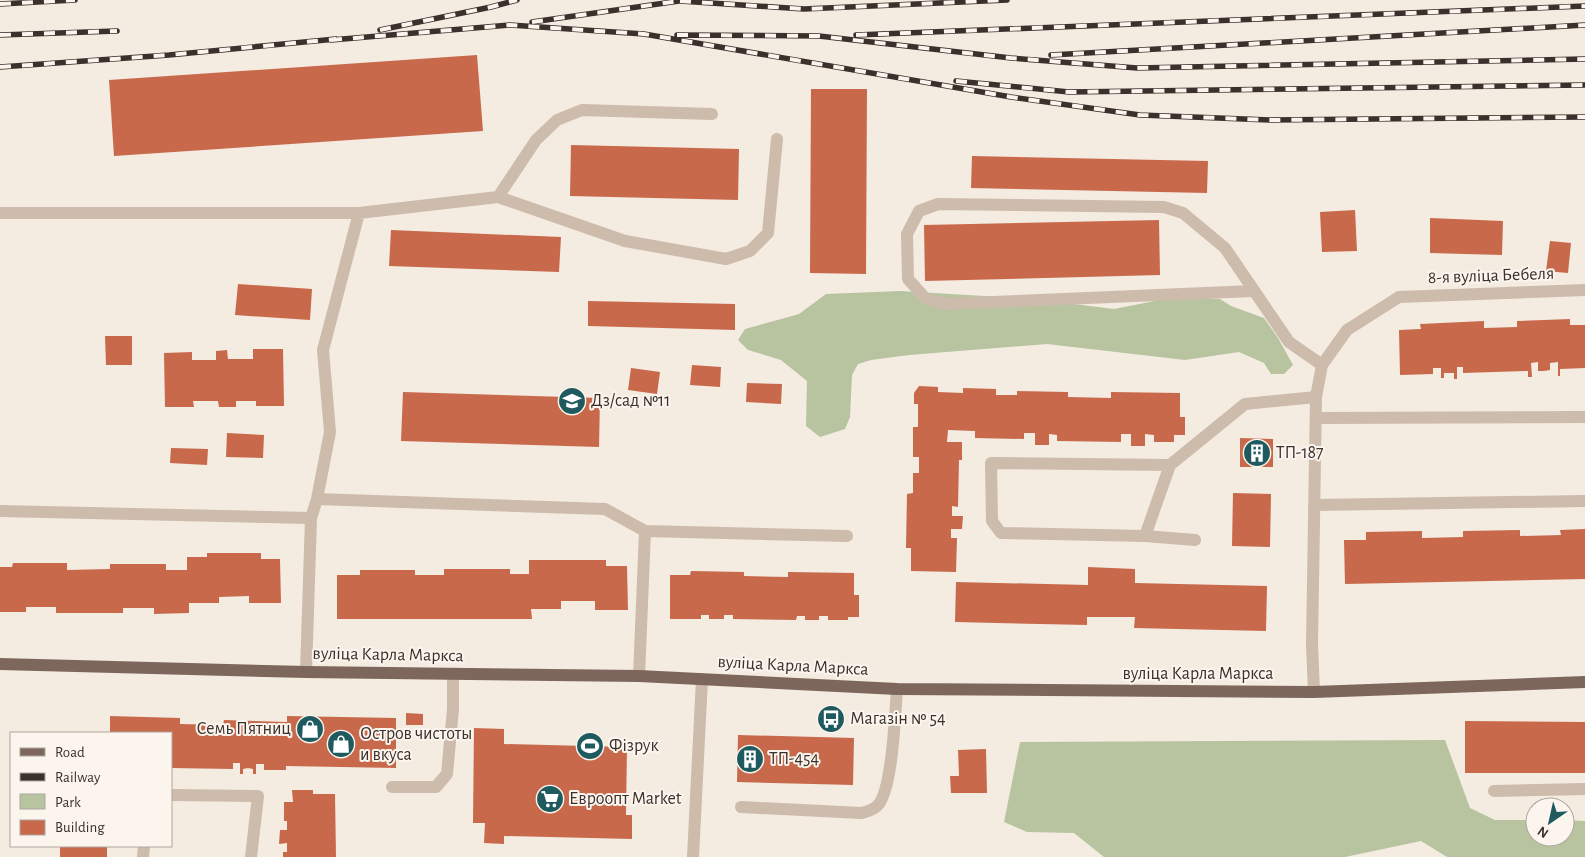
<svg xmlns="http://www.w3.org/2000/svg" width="1585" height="857" font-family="'Alegreya Sans',sans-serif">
  <rect width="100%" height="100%" fill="#f4ebe1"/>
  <path fill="#b8c4a0" d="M900,291L1033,299L1114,309L1170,298L1220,299L1231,306L1264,318L1278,338L1293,365L1284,374H1271L1264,363L1239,352L1185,360L1047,344L909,355L871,360L858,364L852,375L850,417L845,429L820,437L806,426L807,381L781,360L748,350L738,340L745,329L799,314L826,294Z
    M1445,740L1470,808L1495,820H1535V837H1565V820L1585,821V857H1447L1421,841L1345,857H1104L1074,833L1027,832L1004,822L1020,742Z"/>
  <path fill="#c8694b" d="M477,55L483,131L114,156L109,80Z
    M811,89H867L866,274L810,273Z
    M571,145L739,149L738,200L570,196Z
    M972,156L1208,161L1207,193L971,188Z
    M1355,210L1357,251L1322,252L1320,212Z
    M1430,218L1503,221L1502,255L1430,253Z
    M1159,220L1160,275L925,281L924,225Z
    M391,230L561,237L559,272L389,266Z
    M1550,241L1571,243L1568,273L1546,271Z
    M238,284L312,289L310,320L235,315Z
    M588,301L735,304V330L588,326Z
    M1570,319V325H1585V368L1560,369V376H1558V362L1550,363V370L1544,371H1538V362L1531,363L1532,377H1528V371L1463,373V367H1457V379H1454V373H1444V378H1441V368H1433V374L1400,375L1399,330L1421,329L1420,324L1484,321V328L1517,327V321Z
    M105,336H132V365H106Z
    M253,349H283L284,406H256V401H236V407H219L218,401H193L194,407H165L164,353L192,352V360H216V351L227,350L228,359H253Z
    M692,365L721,367L720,387L690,385Z
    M631,368L660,372L657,394L628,390Z
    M747,383L782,384L781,404L746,402Z
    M919,386L938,387V392L963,393V388L996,389V395H1017V391L1068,392V397L1111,398V392L1180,393V417H1185V435H1174V442H1154V435L1145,434V446H1131V434H1121V442L1057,441V435L1049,434V445H1035V433H1024V439L975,438V431L948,430L947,442H962V460H959L958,507L952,506V516H963L962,529H951V538H957L956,572L911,571V548H906L907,494L913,493V473H919V457H913V427H918V404H914V393Z
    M403,392L600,398L599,447L401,441Z
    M227,433L264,435L263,458L226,457Z
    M1240,438L1273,439V467H1240Z
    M171,448L208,449L207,465L170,463Z
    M1233,493L1271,494L1270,547L1232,546Z
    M1585,529V579L1345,584L1344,540H1366V532L1422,531V538L1463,537V531L1520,530V536L1561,535L1560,530Z
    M207,553H261V559H280L281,603H249V596L219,597V603H189V613L154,614V608H123V613H56V607H26V612H0V567H12L13,563H67V570L110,569V564H166V570H187V557H207Z
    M529,560H606V566H627L628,610H595V601H561V609H531L532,619H337V575H360V570H415V575H444V569H510V574H529Z
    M1088,567L1135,569V583L1267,586L1266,631L1134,628L1135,617H1087V625L955,622L956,582L1088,585Z
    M691,571L744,572V576L788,577V572L854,573V595H859V617H848V620H828V616H819V620H805V616H797L796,620L733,619V615H724V619H709V615H701V619H670V575H690Z
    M406,713L423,714V725H406Z
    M110,716L180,718V724L223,725L224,720L287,722V716L396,718V768L286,766V770H264V764H256V774H253V769L248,768L243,769V774H240V763H233V769L171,768V733H110Z
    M1465,721L1585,722V773H1465Z
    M474,728L504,729V744L627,747L626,815H632V839L504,836V844L484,843L485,823H473Z
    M738,735L854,738L853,785L737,782Z
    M986,749L987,793H951L950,776H959L958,750Z
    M292,790H313V794H335L336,857H283V852H287V843L279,844L280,830H287V821H284V802H293Z
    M60,846H107V857H60Z"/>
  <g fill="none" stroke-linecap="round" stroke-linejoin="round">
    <path stroke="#cdbbac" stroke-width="12" d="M498,197L536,140L557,120L582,110L712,114
      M0,213H359
      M1253,291L945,304L926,299L908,279L907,234L919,211L938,204L1164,207L1183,213L1225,248L1289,342L1322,365
      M1316,418L1585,417
      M1170,465L991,463L992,521L1001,533L1145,536L1170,465L1245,404L1316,397
      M317,499L605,509L645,531L639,676
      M1314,505L1584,501
      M0,511L311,518
      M645,531L847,536
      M1145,536L1195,540
      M306,672L311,518L317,499L330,432L323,350L359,213L498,197L625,241L726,259L750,251L768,233L777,139
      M1314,692L1312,645L1316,397L1322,365L1347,330L1399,297L1585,290
      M392,787H436L447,774L453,709V674
      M1494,791L1585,789
      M171,795L258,796L251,857
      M741,807L861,813C866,812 872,810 876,807C893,794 895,712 897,689
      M143,857L144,846
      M693,857L702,679"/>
    <path stroke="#7d675c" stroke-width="12" d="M0,664L306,672L639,676L897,689L1314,692L1585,682"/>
    <g stroke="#3b302b" stroke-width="5.5">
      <path id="rail" d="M680,1L804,9L1007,0
        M0,4L75,0
        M532,22L686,0
        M380,30L491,7L517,0
        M0,35L117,31
        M677,35L819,36L1011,58L1137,68L1585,59
        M856,35L1585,6
        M331,40L510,25L644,34L1011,97L1140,115L1270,120L1585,117
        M1051,55L1585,25
        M0,67L169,55L336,39
        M956,81L1069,92L1585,85"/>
    </g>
    <use href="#rail" stroke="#fbf5ee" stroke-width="4" stroke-dasharray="11" stroke-linecap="butt"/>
  </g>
  <defs>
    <g id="school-disc" transform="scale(1.4375)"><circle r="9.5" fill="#1f5a5e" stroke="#fbf5ee"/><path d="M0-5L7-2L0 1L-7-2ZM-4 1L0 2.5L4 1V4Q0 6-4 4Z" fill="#fff"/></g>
    <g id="building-disc" transform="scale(1.4375)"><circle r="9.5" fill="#1f5a5e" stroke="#fbf5ee"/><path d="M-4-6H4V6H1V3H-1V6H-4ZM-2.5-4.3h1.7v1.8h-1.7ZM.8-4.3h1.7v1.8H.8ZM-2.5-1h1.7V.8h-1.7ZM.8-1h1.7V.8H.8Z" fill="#fff"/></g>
    <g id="bus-disc" transform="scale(1.4375)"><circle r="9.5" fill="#1f5a5e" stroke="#fbf5ee"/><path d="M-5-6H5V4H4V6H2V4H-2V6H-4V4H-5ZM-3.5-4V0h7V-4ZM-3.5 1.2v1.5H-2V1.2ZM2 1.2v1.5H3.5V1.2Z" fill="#fff"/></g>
    <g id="shop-disc" transform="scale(1.4375)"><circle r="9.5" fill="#1f5a5e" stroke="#fbf5ee"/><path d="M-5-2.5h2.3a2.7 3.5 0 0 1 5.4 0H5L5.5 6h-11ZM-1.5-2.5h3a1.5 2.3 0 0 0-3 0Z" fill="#fff"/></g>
    <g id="stadium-disc" transform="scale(1.4375)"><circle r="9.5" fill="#1f5a5e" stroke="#fbf5ee"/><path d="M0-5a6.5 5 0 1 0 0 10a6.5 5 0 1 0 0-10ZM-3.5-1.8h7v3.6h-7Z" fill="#fff"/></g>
    <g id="supermarket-disc" transform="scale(1.4375)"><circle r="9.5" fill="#1f5a5e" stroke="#fbf5ee"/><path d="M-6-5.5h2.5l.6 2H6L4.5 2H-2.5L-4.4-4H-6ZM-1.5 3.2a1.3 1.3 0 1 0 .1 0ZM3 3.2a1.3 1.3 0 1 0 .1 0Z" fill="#fff"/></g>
  </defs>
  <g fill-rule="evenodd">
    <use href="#school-disc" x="572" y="401"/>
    <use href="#building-disc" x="1257" y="453"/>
    <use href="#bus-disc" x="831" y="719"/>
    <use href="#shop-disc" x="310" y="729"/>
    <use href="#shop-disc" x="341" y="744"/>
    <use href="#stadium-disc" x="590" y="746"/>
    <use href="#building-disc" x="750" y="759"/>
    <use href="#supermarket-disc" x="550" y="799"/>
  </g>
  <g text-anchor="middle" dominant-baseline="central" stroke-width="4" stroke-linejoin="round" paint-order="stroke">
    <g font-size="18" fill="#3b302b" stroke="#fbf5ee">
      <text transform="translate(1491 276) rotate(-2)">8-я вуліца Бебеля</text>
      <text transform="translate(388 655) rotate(1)">вуліца Карла Маркса</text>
      <text transform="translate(793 666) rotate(3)">вуліца Карла Маркса</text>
      <text x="1198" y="674">вуліца Карла Маркса</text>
    </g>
    <g font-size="18" fill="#3b302b" stroke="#fbf5ee" text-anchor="start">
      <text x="591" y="401">Дз/сад №11</text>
      <text x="1276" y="453">ТП-187</text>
      <text x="850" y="719">Магазін № 54</text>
      <text x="291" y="729" text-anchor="end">Семь Пятниц</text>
      <text x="360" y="734">Остров чистоты<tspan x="360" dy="21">и вкуса</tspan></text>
      <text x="609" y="746">Фізрук</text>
      <text x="769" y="759">ТП-454</text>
      <text x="569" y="799">Евроопт Market</text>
    </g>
  </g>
  <rect x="10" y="732" width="162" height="115" fill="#fbf5ee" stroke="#aea6a0"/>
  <rect x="20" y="748" width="25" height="8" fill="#7d675c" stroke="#aea6a0"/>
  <text x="55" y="757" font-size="15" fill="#3b302b">Road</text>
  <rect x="20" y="773" width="25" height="8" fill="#3b302b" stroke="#aea6a0"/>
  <text x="55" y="782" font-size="15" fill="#3b302b">Railway</text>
  <rect x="20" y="794" width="25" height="15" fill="#b8c4a0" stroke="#aea6a0"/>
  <text x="55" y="807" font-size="15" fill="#3b302b">Park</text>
  <rect x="20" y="820" width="25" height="15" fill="#c8694b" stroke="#aea6a0"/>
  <text x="55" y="832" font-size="15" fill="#3b302b">Building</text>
  <g transform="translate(1550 822) rotate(214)"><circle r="24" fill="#fbf5ee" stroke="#aea6a0"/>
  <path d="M0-4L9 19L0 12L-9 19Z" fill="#1f5a5e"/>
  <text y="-8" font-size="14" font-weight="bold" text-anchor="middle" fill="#3b302b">N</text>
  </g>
</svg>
